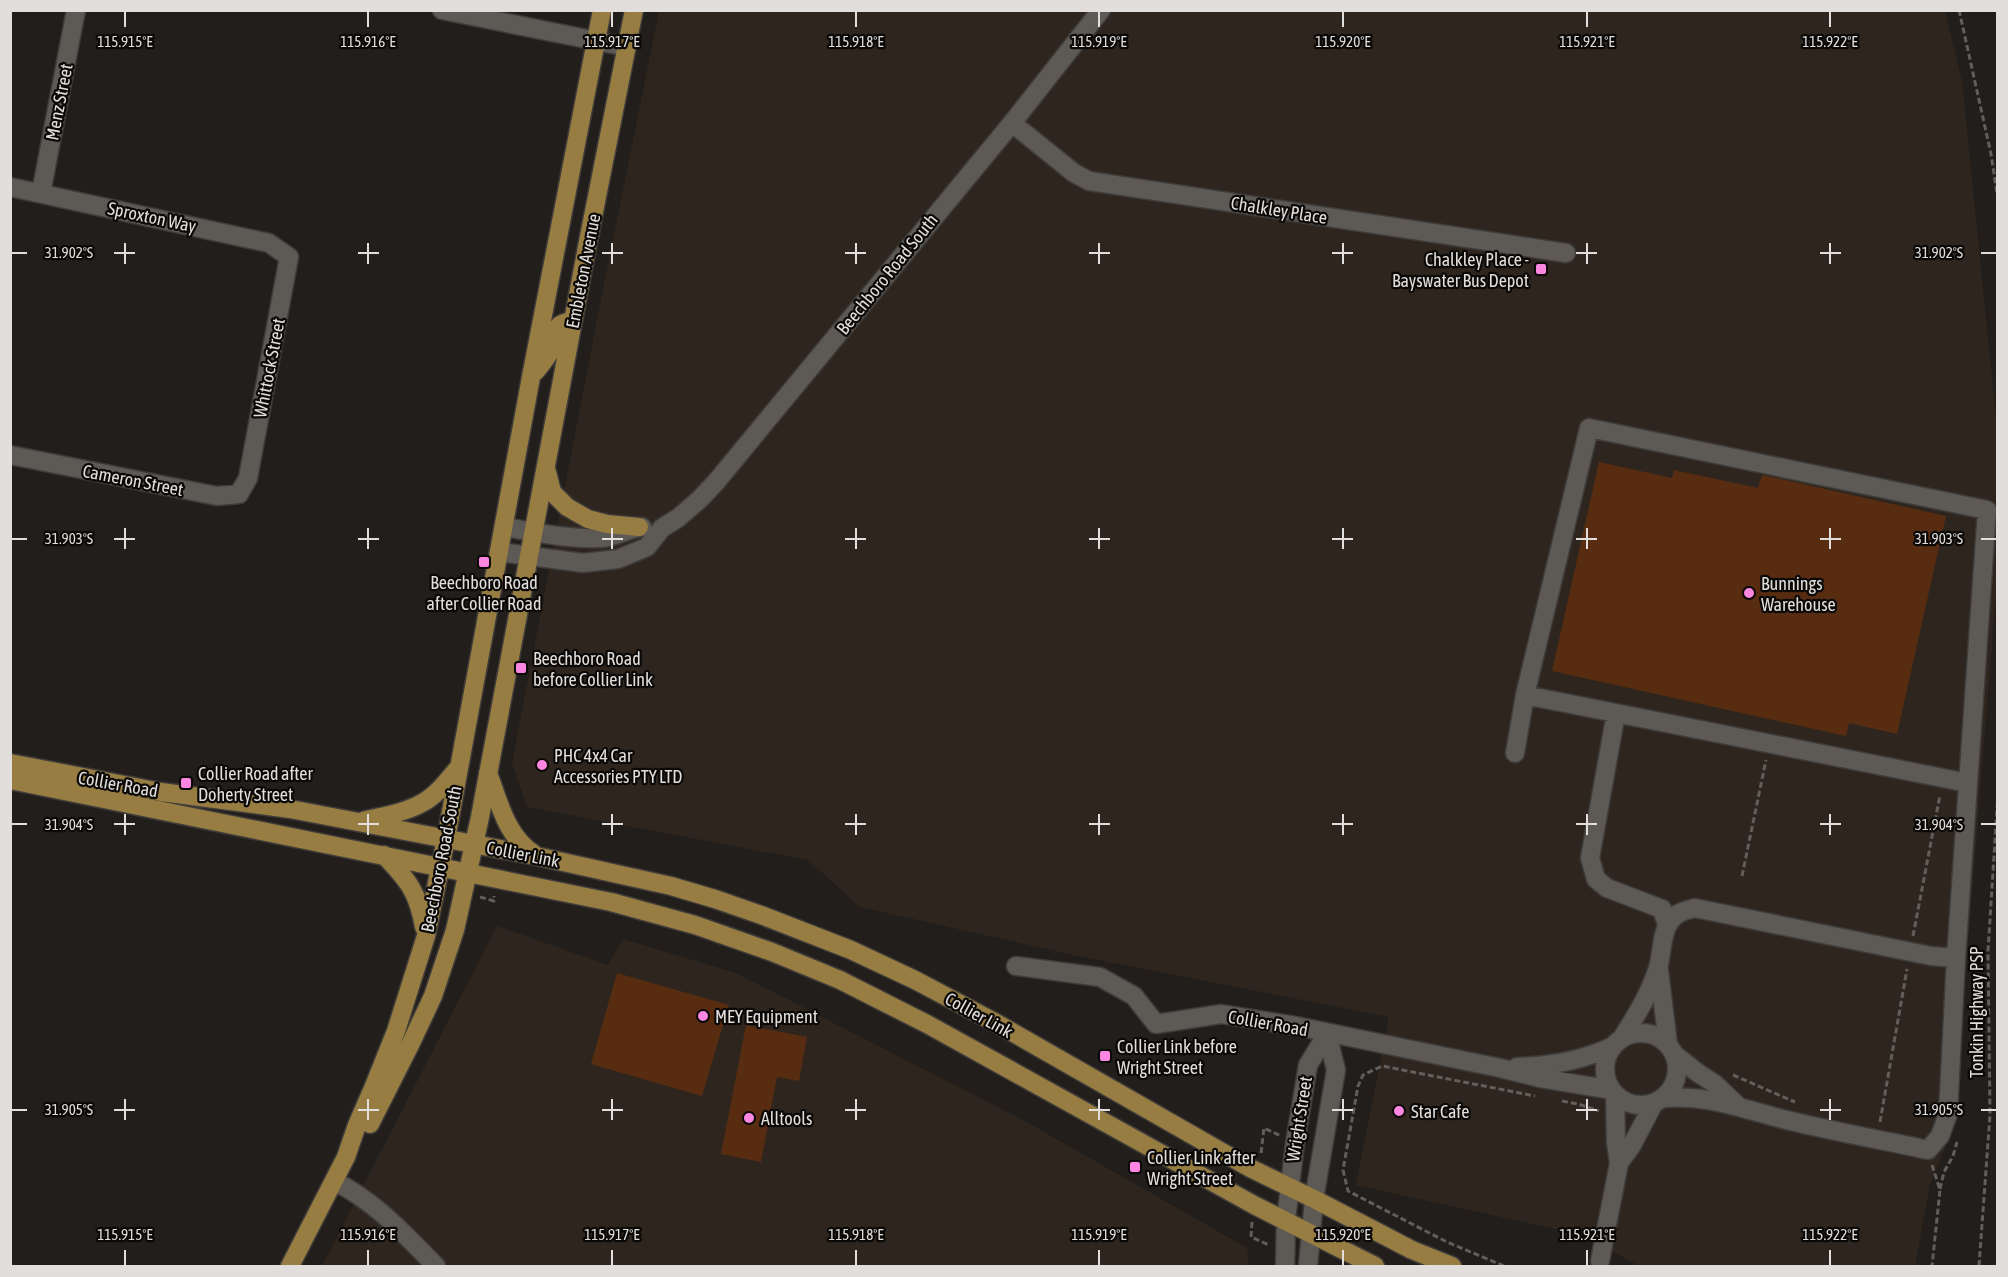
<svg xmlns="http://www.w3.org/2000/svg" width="2008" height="1277" font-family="'Asap Condensed',sans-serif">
  <rect width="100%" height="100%" fill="#221e1b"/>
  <path fill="#2e261e" d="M659,11H1945L1962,81L1997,427L1998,569L1953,1129L1930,1184L1915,1266H1640L1578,1234L1356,1185L1389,1017L1078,956L860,907L808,860L527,807L512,763L596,325Z
    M497,926L608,965L623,939L736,973L1023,1120L1247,1248L1249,1266H322Z"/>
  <path fill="#582c10" d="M1599,462L1672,478L1674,470L1758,488L1762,475L1946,516L1897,734L1849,723L1846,736L1552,671Z
    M617,973L729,1005L702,1096L591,1064Z
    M746,1025L807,1037L799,1081L777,1077L761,1162L721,1154Z"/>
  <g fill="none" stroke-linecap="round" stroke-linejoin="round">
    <g stroke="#3e3b39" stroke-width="21">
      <path id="minor" d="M442,10L627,47
        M1012,123L1074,173L1089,181L1566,253
        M10,187L269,243L289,257L248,478L239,494L217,496L10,455
        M41,193L76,10
        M504,527C536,532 569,540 602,538C616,537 629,528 642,527
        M499,552L583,563L618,559L647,547L662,528L678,518L700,499L716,482L1012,123L1101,10
        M1525,695L1968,783
        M1616,713L1590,858L1596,879L1607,888L1662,909L1667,925
        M1515,753L1525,695L1589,428L1987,510L1956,958L1948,1114L1940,1136L1928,1150C1882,1140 1836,1132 1791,1121C1747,1111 1710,1094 1664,1098
        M1016,966L1100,977L1134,996L1156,1024L1221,1014L1296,1026L1500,1068L1540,1078L1612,1090
        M1659,971L1668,1044
        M1605 1069a36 36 0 1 1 72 0a36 36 0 1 1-72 0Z
        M1622,1038C1636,1016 1650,993 1658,968C1662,955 1661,935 1669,923C1676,912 1684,911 1695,908L1931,956L1956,958
        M1674,1054L1698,1073L1715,1084L1737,1105
        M1517,1067C1551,1066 1582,1061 1613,1046
        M1619,1163L1632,1145L1654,1103
        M334,1181C376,1202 403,1233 436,1266
        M1600,1261L1619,1163L1616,1143L1615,1094
        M1285,1266L1286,1220L1295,1143L1308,1065L1327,1034
        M1308,1266L1314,1199L1336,1070L1327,1034"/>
    </g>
    <g stroke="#3e3b39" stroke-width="21">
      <path id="major" d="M536,371C541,364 548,357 551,350C558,334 550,324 573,321
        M547,472L552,492L567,507L588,519L607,524L639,527
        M10,763L161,792L290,809L536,856L671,886L715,899L761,915L851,950L915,980L998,1024L1250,1168L1314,1199L1412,1250L1452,1266
        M488,773C499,802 506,836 534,854
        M10,780L611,902L695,925L772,952L840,980L927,1024L1254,1205L1375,1266
        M363,821C383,816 404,813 422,803C437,795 448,780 459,767
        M384,855C408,880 418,892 424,927
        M370,1124L411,1043L433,996L455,930L480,817L587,247L634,10
        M290,1266L346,1157L357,1125L374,1086L396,1031L426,936L446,839L531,377L602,10"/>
    </g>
    <path stroke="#625e5b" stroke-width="3" stroke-dasharray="6 3" stroke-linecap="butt" d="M1959,10L1991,154L1998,200
      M1742,876L1766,760
      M480,897L494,901V896
      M1913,936L1940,795
      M1733,1075L1795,1102
      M1562,1101L1578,1104L1599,1111
      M1880,1122L1907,969
      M1261,1153L1264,1128L1281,1136
      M1932,1165L1940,1190L1932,1266
      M1940,1189L1944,1172L1953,1156L1957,1142
      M1252,1222L1251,1237L1269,1245
      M1504,1266L1447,1242L1348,1191L1343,1170L1358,1086L1363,1075L1382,1066L1535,1096
      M1979,1266L1990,1115L1988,951L1998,793"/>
    <use href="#minor" stroke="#5d5955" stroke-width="18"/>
    <use href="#major" stroke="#977d42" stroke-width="18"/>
  </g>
  <path fill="none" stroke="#e1dedc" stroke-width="2" d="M125,12V27M368,12V27M612,12V27M856,12V27M1099,12V27M1343,12V27M1587,12V27M1830,12V27M125,243V264M368,243V264M612,243V264M856,243V264M1099,243V264M1343,243V264M1587,243V264M1830,243V264M12,253H27M114,253H135M358,253H379M602,253H623M845,253H866M1089,253H1110M1332,253H1353M1576,253H1597M1820,253H1841M1981,253H1996M125,528V549M368,528V549M612,528V549M856,528V549M1099,528V549M1343,528V549M1587,528V549M1830,528V549M12,539H27M114,539H135M358,539H379M602,539H623M845,539H866M1089,539H1110M1332,539H1353M1576,539H1597M1820,539H1841M1981,539H1996M125,814V835M368,814V835M612,814V835M856,814V835M1099,814V835M1343,814V835M1587,814V835M1830,814V835M12,824H27M114,824H135M358,824H379M602,824H623M845,824H866M1089,824H1110M1332,824H1353M1576,824H1597M1820,824H1841M1981,824H1996M125,1099V1120M368,1099V1120M612,1099V1120M856,1099V1120M1099,1099V1120M1343,1099V1120M1587,1099V1120M1830,1099V1120M12,1110H27M114,1110H135M358,1110H379M602,1110H623M845,1110H866M1089,1110H1110M1332,1110H1353M1576,1110H1597M1820,1110H1841M1981,1110H1996M125,1250V1265M368,1250V1265M612,1250V1265M856,1250V1265M1099,1250V1265M1343,1250V1265M1587,1250V1265M1830,1250V1265"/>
  <g fill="#fd86e1" stroke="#0a0907" stroke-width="2">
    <rect x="1535" y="263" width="12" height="12" rx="3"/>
    <rect x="478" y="556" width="12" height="12" rx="3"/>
    <circle cx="1749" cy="593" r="6"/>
    <rect x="515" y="662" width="12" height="12" rx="3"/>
    <circle cx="542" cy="765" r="6"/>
    <rect x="180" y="777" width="12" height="12" rx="3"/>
    <circle cx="703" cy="1016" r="6"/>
    <rect x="1099" y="1050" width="12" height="12" rx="3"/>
    <circle cx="1399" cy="1111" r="6"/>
    <circle cx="749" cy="1118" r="6"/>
    <rect x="1129" y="1161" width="12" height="12" rx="3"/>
  </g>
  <g text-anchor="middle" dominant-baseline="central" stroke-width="4.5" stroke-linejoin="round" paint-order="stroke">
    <g font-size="18" fill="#e1dedc" stroke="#0a0907">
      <text transform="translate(59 102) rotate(-79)">Menz Street</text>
      <text transform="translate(1279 210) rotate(9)">Chalkley Place</text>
      <text transform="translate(152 217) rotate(12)">Sproxton Way</text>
      <text transform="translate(583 271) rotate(-79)">Embleton Avenue</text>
      <text transform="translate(887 274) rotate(-51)">Beechboro Road South</text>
      <text transform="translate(269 368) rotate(-79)">Whittock Street</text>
      <text transform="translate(133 480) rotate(11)">Cameron Street</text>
      <text transform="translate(118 784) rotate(10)">Collier Road</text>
      <text transform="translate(523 854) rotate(11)">Collier Link</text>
      <text transform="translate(441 859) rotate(-79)">Beechboro Road South</text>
      <text transform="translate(1976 1012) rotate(-90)">Tonkin Highway PSP</text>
      <text transform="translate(979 1015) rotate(29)">Collier Link</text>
      <text transform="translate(1268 1023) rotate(10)">Collier Road</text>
      <text transform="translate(1299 1119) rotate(-81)">Wright Street</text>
    </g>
    <g font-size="18" fill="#e1dedc" stroke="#0a0907" text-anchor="start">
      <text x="1529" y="259" text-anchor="end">Chalkley Place -<tspan x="1529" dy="21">Bayswater Bus Depot</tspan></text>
      <text x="484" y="582" text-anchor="middle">Beechboro Road<tspan x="484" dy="21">after Collier Road</tspan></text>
      <text x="1761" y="583">Bunnings<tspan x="1761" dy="21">Warehouse</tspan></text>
      <text x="533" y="658">Beechboro Road<tspan x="533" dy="21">before Collier Link</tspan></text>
      <text x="554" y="755">PHC 4x4 Car<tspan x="554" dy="21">Accessories PTY LTD</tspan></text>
      <text x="198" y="773">Collier Road after<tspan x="198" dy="21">Doherty Street</tspan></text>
      <text x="715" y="1016">MEY Equipment</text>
      <text x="1117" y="1046">Collier Link before<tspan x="1117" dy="21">Wright Street</tspan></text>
      <text x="1411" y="1111">Star Cafe</text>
      <text x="761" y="1118">Alltools</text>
      <text x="1147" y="1157">Collier Link after<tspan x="1147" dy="21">Wright Street</tspan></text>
    </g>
  </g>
  <g font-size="15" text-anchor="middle" fill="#e1dedc" stroke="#0a0907" stroke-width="4.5" stroke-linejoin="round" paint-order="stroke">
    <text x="125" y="47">115.915°E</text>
    <text x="368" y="47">115.916°E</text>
    <text x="612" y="47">115.917°E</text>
    <text x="856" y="47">115.918°E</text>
    <text x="1099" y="47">115.919°E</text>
    <text x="1343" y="47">115.920°E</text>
    <text x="1587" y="47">115.921°E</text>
    <text x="1830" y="47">115.922°E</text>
    <text x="69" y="258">31.902°S</text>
    <text x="1939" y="258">31.902°S</text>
    <text x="69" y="544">31.903°S</text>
    <text x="1939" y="544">31.903°S</text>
    <text x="69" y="830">31.904°S</text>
    <text x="1939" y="830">31.904°S</text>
    <text x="69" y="1115">31.905°S</text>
    <text x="1939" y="1115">31.905°S</text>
    <text x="125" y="1240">115.915°E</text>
    <text x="368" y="1240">115.916°E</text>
    <text x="612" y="1240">115.917°E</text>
    <text x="856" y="1240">115.918°E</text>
    <text x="1099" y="1240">115.919°E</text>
    <text x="1343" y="1240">115.920°E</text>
    <text x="1587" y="1240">115.921°E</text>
    <text x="1830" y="1240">115.922°E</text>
  </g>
  <rect width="2008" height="1277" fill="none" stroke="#e1dedc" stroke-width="24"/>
</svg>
